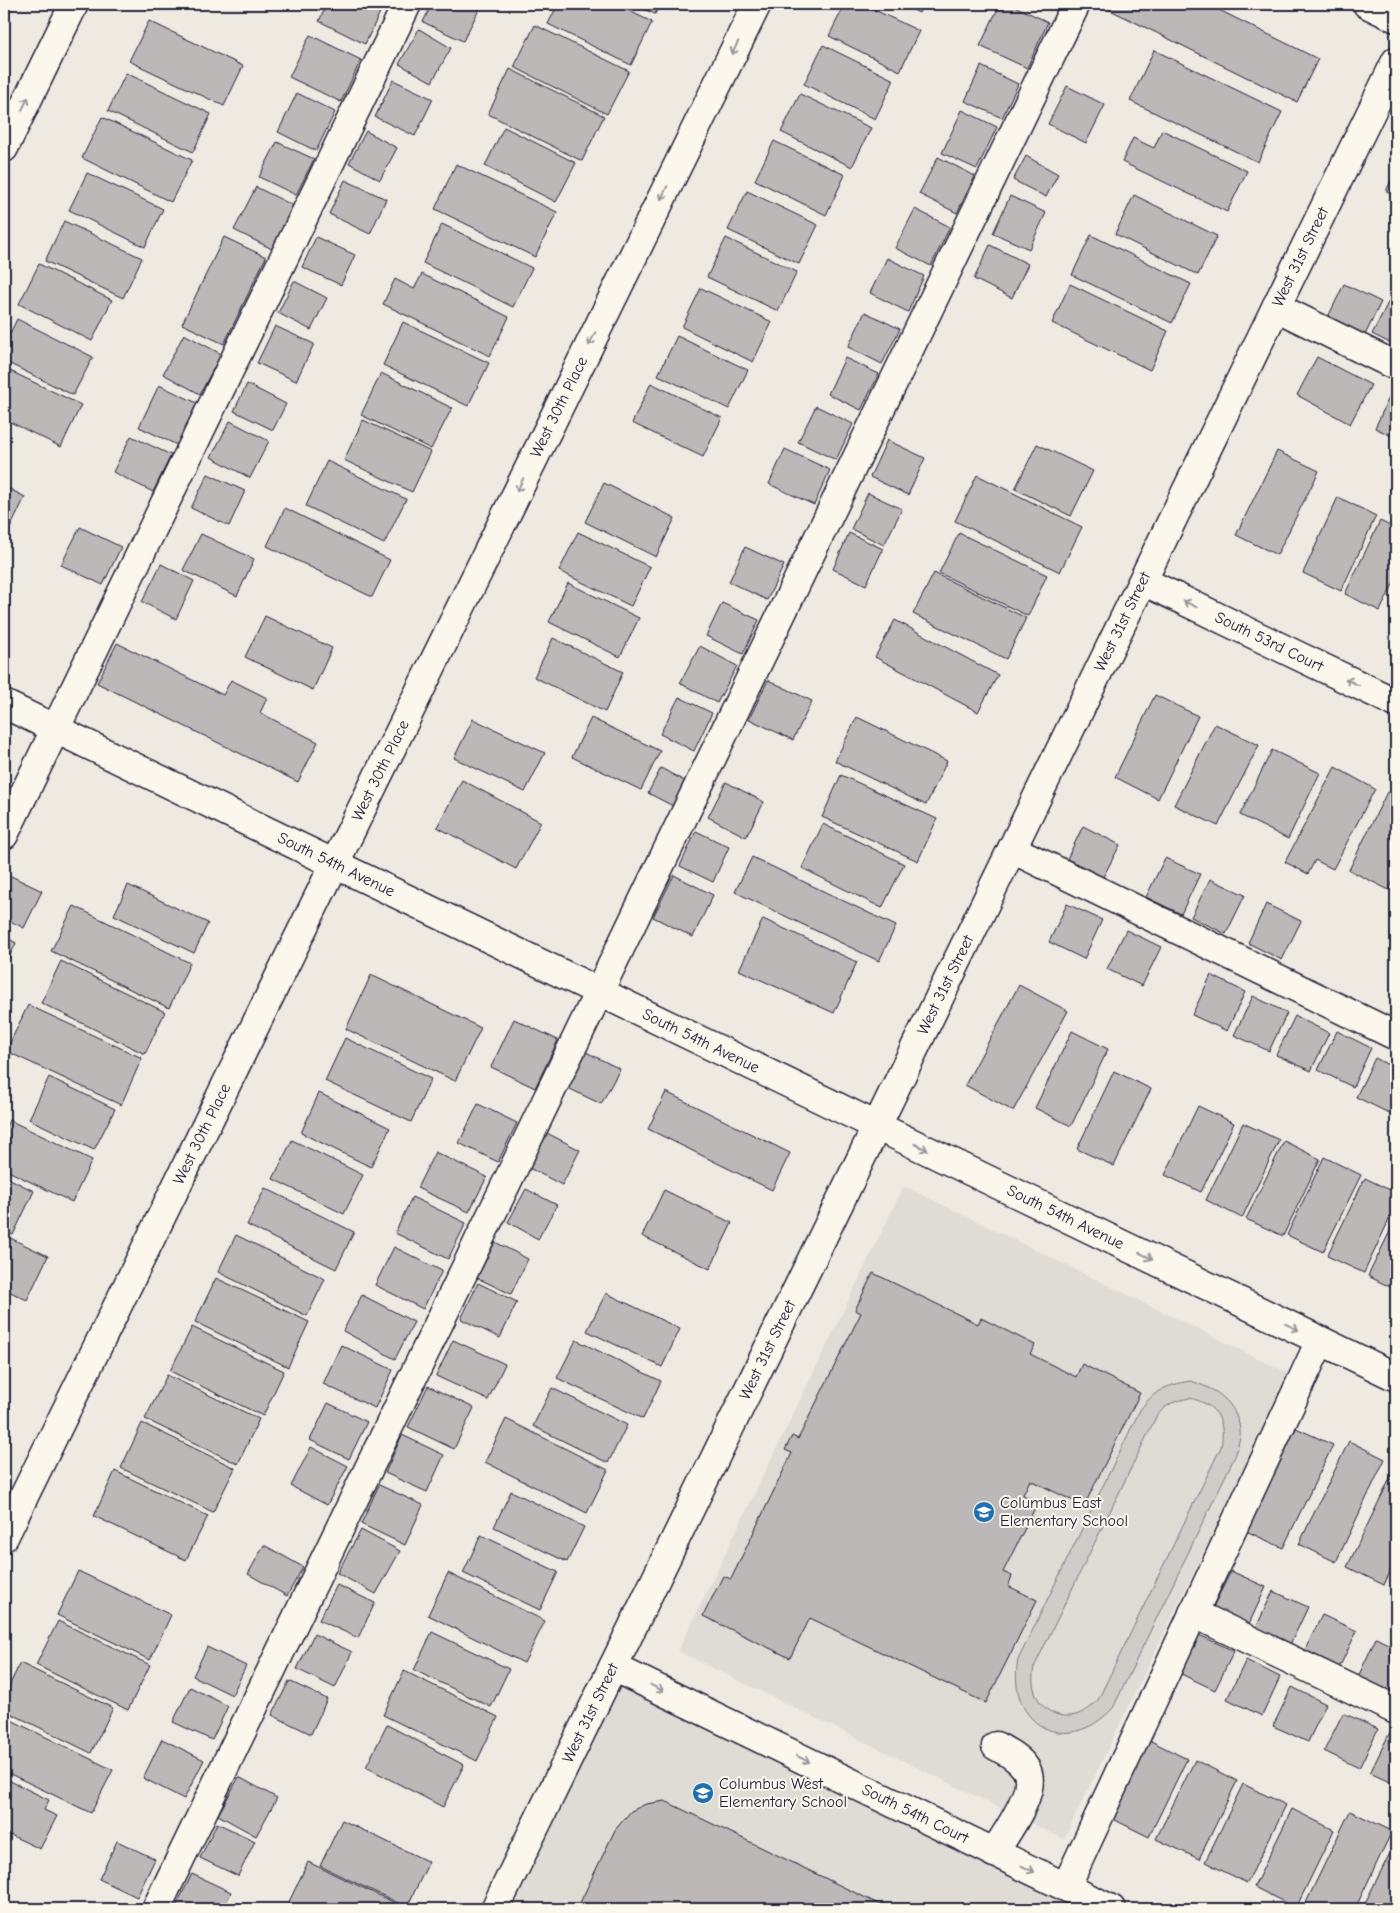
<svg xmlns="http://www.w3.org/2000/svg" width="1400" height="1913" font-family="'Comic Neue',sans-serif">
  <rect width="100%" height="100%" fill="#eeeae2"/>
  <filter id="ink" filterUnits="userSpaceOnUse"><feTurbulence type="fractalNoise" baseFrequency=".02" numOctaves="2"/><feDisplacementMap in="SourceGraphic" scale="10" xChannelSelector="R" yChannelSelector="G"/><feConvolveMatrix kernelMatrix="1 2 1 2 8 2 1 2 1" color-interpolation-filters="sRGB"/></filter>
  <g filter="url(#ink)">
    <path fill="#dfdbd5" d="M904,1186L1290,1374L1064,1839L678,1651Z
      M618,1684L1082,1909H507Z"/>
    <path fill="#d0cdc9" stroke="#797882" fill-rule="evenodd" d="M1190,1381C1215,1388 1237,1402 1240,1430C1241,1437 1237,1447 1236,1454L1113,1708C1067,1758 1006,1726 1018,1660L1140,1410C1156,1389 1165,1386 1190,1381ZM1190,1398C1217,1405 1226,1420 1221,1447L1098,1700C1069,1734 1025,1710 1034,1667L1156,1417C1166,1404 1174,1401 1190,1398Z"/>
    <path fill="#bcb8b8" stroke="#22223b" d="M327,4H374L382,8L365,44L319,21Z
      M432,4L481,6L463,41L423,22Z
      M558,4H615L652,22L631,65L548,24Z
      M632,4H660L655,14Z
      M845,4H862L919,31L900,71L829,36Z
      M901,4H923L919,13Z
      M1000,4H1010L1048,22L1027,68L980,46Z
      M1098,4H1207L1318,59L1297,102Z
      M149,21L243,66L224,106L129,61Z
      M535,25L629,71L607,114L514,67Z
      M419,29L451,48L432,82L399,64Z
      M310,35L361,60L341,102L289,77Z
      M823,45L894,80L875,119L804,84Z
      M1154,50L1282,112L1258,162L1130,101Z
      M981,66L1018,84L1002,118L965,101Z
      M510,69L604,116L582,161L488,114Z
      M126,73L211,114L193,152L108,111Z
      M393,80L433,99L415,136L375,117Z
      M1067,86L1105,105L1086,143L1048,124Z
      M297,93L335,112L316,151L278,132Z
      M800,94L871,128L852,167L781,132Z
      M962,110L997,127L977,169L942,153Z
      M102,117L192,160L171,202L82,158Z
      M504,127L576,163L556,202L485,166Z
      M1162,130L1247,171L1227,212L1122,162L1133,138L1154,148Z
      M366,131L397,148L380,180L349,163Z
      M774,141L845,175L826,215L755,180Z
      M277,142L314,159L296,195L259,177Z
      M1026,156L1058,174L1046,197L1013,180Z
      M938,157L975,176L957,213L919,194Z
      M456,164L557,212L535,257L435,209Z
      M1396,171V196L1386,191Z
      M87,173L163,209L145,247L69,210Z
      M345,180L386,199L370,234L329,214Z
      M256,187L294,206L272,249L234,230Z
      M747,191L818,225L799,264L728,230Z
      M1134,195L1217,236L1198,275L1115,234Z
      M1010,196L1046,213L1029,249L993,233Z
      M915,209L950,227L931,266L895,248Z
      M64,221L142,258L123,298L45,261Z
      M442,224L532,268L513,307L423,263Z
      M1091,235L1191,284L1172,323L1072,275Z
      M224,237L266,257L224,344L182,324Z
      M316,237L355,255L341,285L302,267Z
      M726,238L797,272L778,311L707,277Z
      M990,245L1028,264L1012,298L974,279Z
      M887,258L924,276L908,312L870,293Z
      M39,264L112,300L92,341L19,304Z
      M422,274L509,317L490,356L383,304L395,279L414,289Z
      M294,281L327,298L311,330L278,313Z
      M1070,284L1168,331L1150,370L1052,323Z
      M1344,284L1381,302L1365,335L1328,317Z
      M701,288L772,322L753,362L682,327Z
      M1392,295L1396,297V346L1372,334Z
      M865,312L900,329L882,364L848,347Z
      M17,319L93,357L73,395L4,361V346Z
      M403,322L489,363L468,406L383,365Z
      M275,326L314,344L296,381L257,363Z
      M184,334L221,354L200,394L163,374Z
      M677,336L748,370L729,409L658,375Z
      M1317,357L1371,385L1350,424L1297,395Z
      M845,358L879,374L861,410L828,394Z
      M4,368L81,405L61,447L4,419Z
      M381,373L452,408L431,449L361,415Z
      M651,383L722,418L703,457L632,423Z
      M247,384L286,404L273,430L234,411Z
      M159,385L197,403L177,445L139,427Z
      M1392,391L1396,393V438L1375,428Z
      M816,406L853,424L836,460L798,442Z
      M363,420L431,452L412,492L344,460Z
      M230,421L269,441L250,478L211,457Z
      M131,436L171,455L153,492L113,472Z
      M887,440L925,458L908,495L870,477Z
      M1037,444L1093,471L1071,516L1015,489Z
      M785,449L830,470L814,505L769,484Z
      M1277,451L1319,471L1277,555L1236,535Z
      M327,461L406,499L384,544L306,506Z
      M208,474L245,491L229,526L191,508Z
      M977,475L1082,527L1060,572L955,521Z
      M604,483L675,518L656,557L585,522Z
      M4,486L25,497L4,541Z
      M868,493L902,509L884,545L851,529Z
      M1338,497L1376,516L1341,591L1303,573Z
      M285,508L390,560L372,597L267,546Z
      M1380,521L1396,529V578L1380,611L1345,594Z
      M80,527L121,547L103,585L61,565Z
      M578,532L650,567L631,606L559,571Z
      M849,533L883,549L866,585L833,569Z
      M959,533L1047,575L1028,616L939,573Z
      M201,534L254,559L237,596L183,570Z
      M745,547L784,565L767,600L729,582Z
      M161,564L194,581L176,619L142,602Z
      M934,573L1026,618L1006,659L913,614Z
      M568,583L639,618L620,657L549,622Z
      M722,603L759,620L743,654L706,636Z
      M265,616L332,648L313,690L245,657Z
      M895,620L998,675L978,712L875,657Z
      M553,638L623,672L605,712L534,677Z
      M117,643L223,695L231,680L267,698L260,713L318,742L298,782L97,683Z
      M700,646L737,666L717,703L680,683Z
      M768,680L812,701L793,740L749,719Z
      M1155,695L1198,716L1158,799L1115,777Z
      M679,697L712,713L694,751L660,734Z
      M857,717L947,761L926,805L835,761Z
      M591,718L660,751L641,790L572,757Z
      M473,719L545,753L525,792L454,758Z
      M1215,724L1259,745L1218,826L1174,805Z
      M1272,750L1320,773L1288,839L1240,815Z
      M1335,767L1375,789L1333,869L1315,860L1308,874L1285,862Z
      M661,768L686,782L673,806L648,793Z
      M841,775L937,819L918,861L822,817Z
      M462,780L541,822L516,869L437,827Z
      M726,782L764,802L746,837L708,817Z
      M1387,792L1396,797V875L1389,890L1349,870Z
      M823,824L904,864L882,908L802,868Z
      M1083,826L1120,845L1103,877L1067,859Z
      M696,831L729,847L713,882L680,866Z
      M752,857L896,926L879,961L735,892Z
      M1165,858L1200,874L1181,914L1146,897Z
      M5,873L42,891L24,928L4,918Z
      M674,875L713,895L693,937L653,917Z
      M1210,879L1245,895L1226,934L1191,917Z
      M128,885L208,923L194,953L114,915Z
      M1067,904L1102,920L1084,959L1049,942Z
      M1266,904L1301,921L1282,960L1248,943Z
      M74,906L190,963L169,1008L51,951Z
      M763,919L857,962L834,1013L739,970Z
      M1126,930L1161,947L1142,986L1107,969Z
      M4,936L16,943L4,968Z
      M61,961L165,1012L145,1054L41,1003Z
      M371,975L481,1028L455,1081L346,1029Z
      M1211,975L1245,992L1227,1031L1192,1015Z
      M1019,985L1068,1011L1013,1111L965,1085Z
      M1253,996L1287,1013L1269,1051L1234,1035Z
      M28,1005L142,1058L121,1105L6,1051Z
      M1295,1016L1329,1033L1311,1071L1276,1055Z
      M514,1019L558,1040L535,1088L491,1067Z
      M1072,1031L1108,1049L1071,1126L1035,1108Z
      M1337,1031L1371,1048L1353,1087L1318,1070Z
      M345,1038L431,1079L411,1122L325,1081Z
      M586,1052L620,1069L601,1104L568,1088Z
      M1375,1058L1396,1069V1102L1391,1114L1356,1097Z
      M1114,1071L1151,1089L1114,1166L1077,1149Z
      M49,1077L115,1109L94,1150L29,1119Z
      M666,1092L790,1153L772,1190L648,1129Z
      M319,1093L390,1128L371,1167L301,1133Z
      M478,1104L517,1123L498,1162L459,1143Z
      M1198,1106L1234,1123L1201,1192L1165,1175Z
      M9,1120L92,1160L72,1202L4,1169V1131Z
      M1243,1123L1279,1140L1242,1218L1206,1200Z
      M547,1133L580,1150L562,1185L529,1168Z
      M292,1140L363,1175L344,1214L273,1179Z
      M1284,1141L1320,1159L1283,1236L1246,1219Z
      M435,1152L487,1177L469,1212L417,1188Z
      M1324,1157L1361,1175L1323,1252L1287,1235Z
      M4,1176L34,1191L13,1235L4,1230Z
      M1365,1178L1396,1193V1205L1364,1273L1327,1256Z
      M265,1188L354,1232L336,1269L247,1225Z
      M526,1189L557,1205L538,1239L508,1222Z
      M664,1190L732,1223L710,1269L642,1236Z
      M412,1197L466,1223L448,1259L395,1233Z
      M1396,1219V1290L1368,1276Z
      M4,1235L48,1256L27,1300L4,1289Z
      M236,1235L325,1279L307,1316L218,1272Z
      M495,1242L528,1259L511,1294L477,1278Z
      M394,1247L442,1271L423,1309L375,1285Z
      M873,1273L978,1324L981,1318L1035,1345L1030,1354L1076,1377L1082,1364L1140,1393L1084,1506L1030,1480L1023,1495L1038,1502L1003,1572L1012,1576L1008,1586L1037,1600L986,1703L810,1618L790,1658L703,1616L723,1576L731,1579L792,1453L785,1450L792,1436L798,1439L861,1313L855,1310Z
      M216,1278L309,1322L288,1367L195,1322Z
      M478,1283L517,1302L500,1338L461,1319Z
      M606,1293L680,1329L662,1367L587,1331Z
      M362,1295L414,1322L395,1359L343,1331Z
      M192,1327L284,1371L263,1416L170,1371Z
      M453,1340L505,1364L488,1400L436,1376Z
      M576,1340L661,1381L643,1419L557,1378Z
      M341,1345L393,1370L375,1408L323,1384Z
      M167,1375L259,1419L238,1464L145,1419Z
      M428,1386L474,1408L454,1449L408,1427Z
      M552,1388L627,1425L608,1463L533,1426Z
      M328,1403L367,1422L349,1459L310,1440Z
      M506,1419L608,1470L587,1513L485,1462Z
      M142,1423L235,1468L213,1512L121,1468Z
      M1296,1428L1333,1445L1283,1548L1246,1531Z
      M402,1435L444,1455L427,1492L385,1473Z
      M1349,1441L1385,1459L1336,1562L1299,1544Z
      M311,1447L348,1466L327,1505L291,1486Z
      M1396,1466V1559L1384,1585L1347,1567Z
      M115,1471L208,1516L186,1560L94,1516Z
      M379,1485L423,1505L405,1545L361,1524Z
      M511,1491L584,1527L567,1562L494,1527Z
      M361,1530L400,1551L376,1594L337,1573Z
      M481,1535L558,1572L540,1610L463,1573Z
      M264,1545L303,1567L287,1596L248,1574Z
      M78,1571L171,1615L150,1660L57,1615Z
      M1231,1571L1266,1587L1248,1626L1212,1609Z
      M448,1573L545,1621L524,1663L428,1615Z
      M337,1585L375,1603L358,1638L319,1620Z
      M1273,1591L1308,1607L1289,1647L1255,1630Z
      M1322,1615L1357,1631L1338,1670L1303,1654Z
      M58,1621L150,1665L128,1710L36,1665Z
      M432,1632L509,1669L491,1707L414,1670Z
      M314,1634L352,1652L335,1688L297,1669Z
      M1199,1635L1234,1651L1215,1690L1181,1674Z
      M1376,1638L1396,1648V1686L1393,1694L1358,1677Z
      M207,1647L246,1666L232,1695L193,1676Z
      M1246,1660L1280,1677L1262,1716L1227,1699Z
      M20,1663L113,1708L91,1753L4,1710V1697Z
      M404,1671L498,1717L477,1761L383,1715Z
      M289,1681L327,1699L311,1734L272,1715Z
      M190,1687L228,1706L212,1740L173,1722Z
      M1292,1687L1326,1704L1308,1742L1273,1726Z
      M1343,1713L1378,1729L1359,1768L1324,1751Z
      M5,1717L113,1770L91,1813L4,1771Z
      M387,1725L464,1765L443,1807L366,1767Z
      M1389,1734L1396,1737V1785L1370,1773Z
      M1145,1738L1187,1759L1149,1837L1107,1816Z
      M162,1739L204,1760L184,1799L143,1778Z
      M1195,1760L1237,1781L1199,1859L1156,1839Z
      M239,1777L277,1798L256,1836L218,1815Z
      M4,1778L49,1800L44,1810L57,1816L40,1849L4,1832Z
      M1243,1784L1286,1805L1247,1883L1205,1862Z
      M665,1801L889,1909H577L615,1830L631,1811L646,1804Z
      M1292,1809L1334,1830L1296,1908L1254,1887Z
      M1350,1811L1392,1831L1355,1909H1303Z
      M342,1820L429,1862L407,1907L320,1866Z
      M217,1823L255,1841L238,1876L200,1858Z
      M117,1841L155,1859L137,1897L99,1879Z
      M1389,1855L1396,1858V1909H1362Z
      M308,1862L395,1903L393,1909L286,1908Z
      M192,1874L231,1892L223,1909L175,1908Z"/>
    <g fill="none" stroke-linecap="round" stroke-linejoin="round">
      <g stroke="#22223b" stroke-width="31">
        <g id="minor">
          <path d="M1367,4L1396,18"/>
          <path d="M4,148L74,4"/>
          <path d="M1276,307L1396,366"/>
          <path id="s1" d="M1143,581L1396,703"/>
          <path id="s2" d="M4,704L1396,1377"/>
          <path d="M4,835L407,4"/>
          <path d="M1012,849L1396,1036"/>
          <path id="s3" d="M4,1537L757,4"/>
          <path d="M1193,1613L1396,1710"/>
          <path id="s4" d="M613,1667L1111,1909"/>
          <path d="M994,1853C1005,1834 1039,1790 1026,1769C1019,1758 1007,1752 996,1746"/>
          <path d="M1066,1887L1320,1341"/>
          <path d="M156,1909L1076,4"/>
        </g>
      </g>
      <g stroke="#22223b" stroke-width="31">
        <g id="major">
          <path id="s5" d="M495,1909L1396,61"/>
        </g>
      </g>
      <use href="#minor" stroke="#fbf7ec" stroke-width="28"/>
      <use href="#major" stroke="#fbf7ec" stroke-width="28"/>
    </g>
    <defs><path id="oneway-shaft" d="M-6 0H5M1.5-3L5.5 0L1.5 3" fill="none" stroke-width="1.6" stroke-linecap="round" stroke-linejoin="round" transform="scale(1.25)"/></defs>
    <g stroke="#99979c">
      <use href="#oneway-shaft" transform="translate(735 48) rotate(116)"/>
      <use href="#oneway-shaft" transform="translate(25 104) rotate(-64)"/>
      <use href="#oneway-shaft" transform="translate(664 193) rotate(116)"/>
      <use href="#oneway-shaft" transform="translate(592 339) rotate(116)"/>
      <use href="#oneway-shaft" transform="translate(520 485) rotate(116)"/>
      <use href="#oneway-shaft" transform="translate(1190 604) rotate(-154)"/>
      <use href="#oneway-shaft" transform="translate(1352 682) rotate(-154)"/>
      <use href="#oneway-shaft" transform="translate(921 1147) rotate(26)"/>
      <use href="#oneway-shaft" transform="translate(1146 1256) rotate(26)"/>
      <use href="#oneway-shaft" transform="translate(1292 1327) rotate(26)"/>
      <use href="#oneway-shaft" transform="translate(657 1688) rotate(26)"/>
      <use href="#oneway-shaft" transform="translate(803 1759) rotate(26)"/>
      <use href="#oneway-shaft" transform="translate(1028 1869) rotate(26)"/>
    </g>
  </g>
  <defs>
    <g id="school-disc" transform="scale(1.125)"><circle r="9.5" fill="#1f6fb2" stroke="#fbf7ec"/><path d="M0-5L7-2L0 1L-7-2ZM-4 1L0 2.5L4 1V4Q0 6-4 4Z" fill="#fff"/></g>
  </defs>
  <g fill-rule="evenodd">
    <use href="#school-disc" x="984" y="1512"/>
    <use href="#school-disc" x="703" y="1793"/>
  </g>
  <g text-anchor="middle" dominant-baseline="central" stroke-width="4" stroke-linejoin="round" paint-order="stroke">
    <g font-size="16" fill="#22223b" stroke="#fbf7ec">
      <text stroke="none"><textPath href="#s5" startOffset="1838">West 31st Street</textPath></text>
      <text stroke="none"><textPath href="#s3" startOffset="1259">West 30th Place</textPath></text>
      <text stroke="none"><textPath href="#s5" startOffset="1432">West 31st Street</textPath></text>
      <text stroke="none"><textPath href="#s1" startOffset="140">South 53rd Court</textPath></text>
      <text stroke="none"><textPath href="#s3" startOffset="854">West 30th Place</textPath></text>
      <text stroke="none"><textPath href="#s2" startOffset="369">South 54th Avenue</textPath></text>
      <text stroke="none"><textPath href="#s5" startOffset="1028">West 31st Street</textPath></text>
      <text stroke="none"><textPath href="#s2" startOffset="774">South 54th Avenue</textPath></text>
      <text stroke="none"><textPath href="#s3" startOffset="449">West 30th Place</textPath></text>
      <text stroke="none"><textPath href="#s2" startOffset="1179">South 54th Avenue</textPath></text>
      <text stroke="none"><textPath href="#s5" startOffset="622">West 31st Street</textPath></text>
      <text stroke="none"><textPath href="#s5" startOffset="218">West 31st Street</textPath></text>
      <text stroke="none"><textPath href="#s4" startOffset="336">South 54th Court</textPath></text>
    </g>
    <g font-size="16" fill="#22223b" stroke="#fbf7ec" text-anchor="start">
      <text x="1000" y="1503">Columbus East<tspan x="1000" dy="18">Elementary School</tspan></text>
      <text x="719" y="1784">Columbus West<tspan x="719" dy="18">Elementary School</tspan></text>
    </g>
  </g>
  <rect width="1400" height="1913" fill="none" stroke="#fbf7ec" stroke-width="20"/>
  <rect x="10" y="10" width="1380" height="1893" fill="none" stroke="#22223b" stroke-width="2" filter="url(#ink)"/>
</svg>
